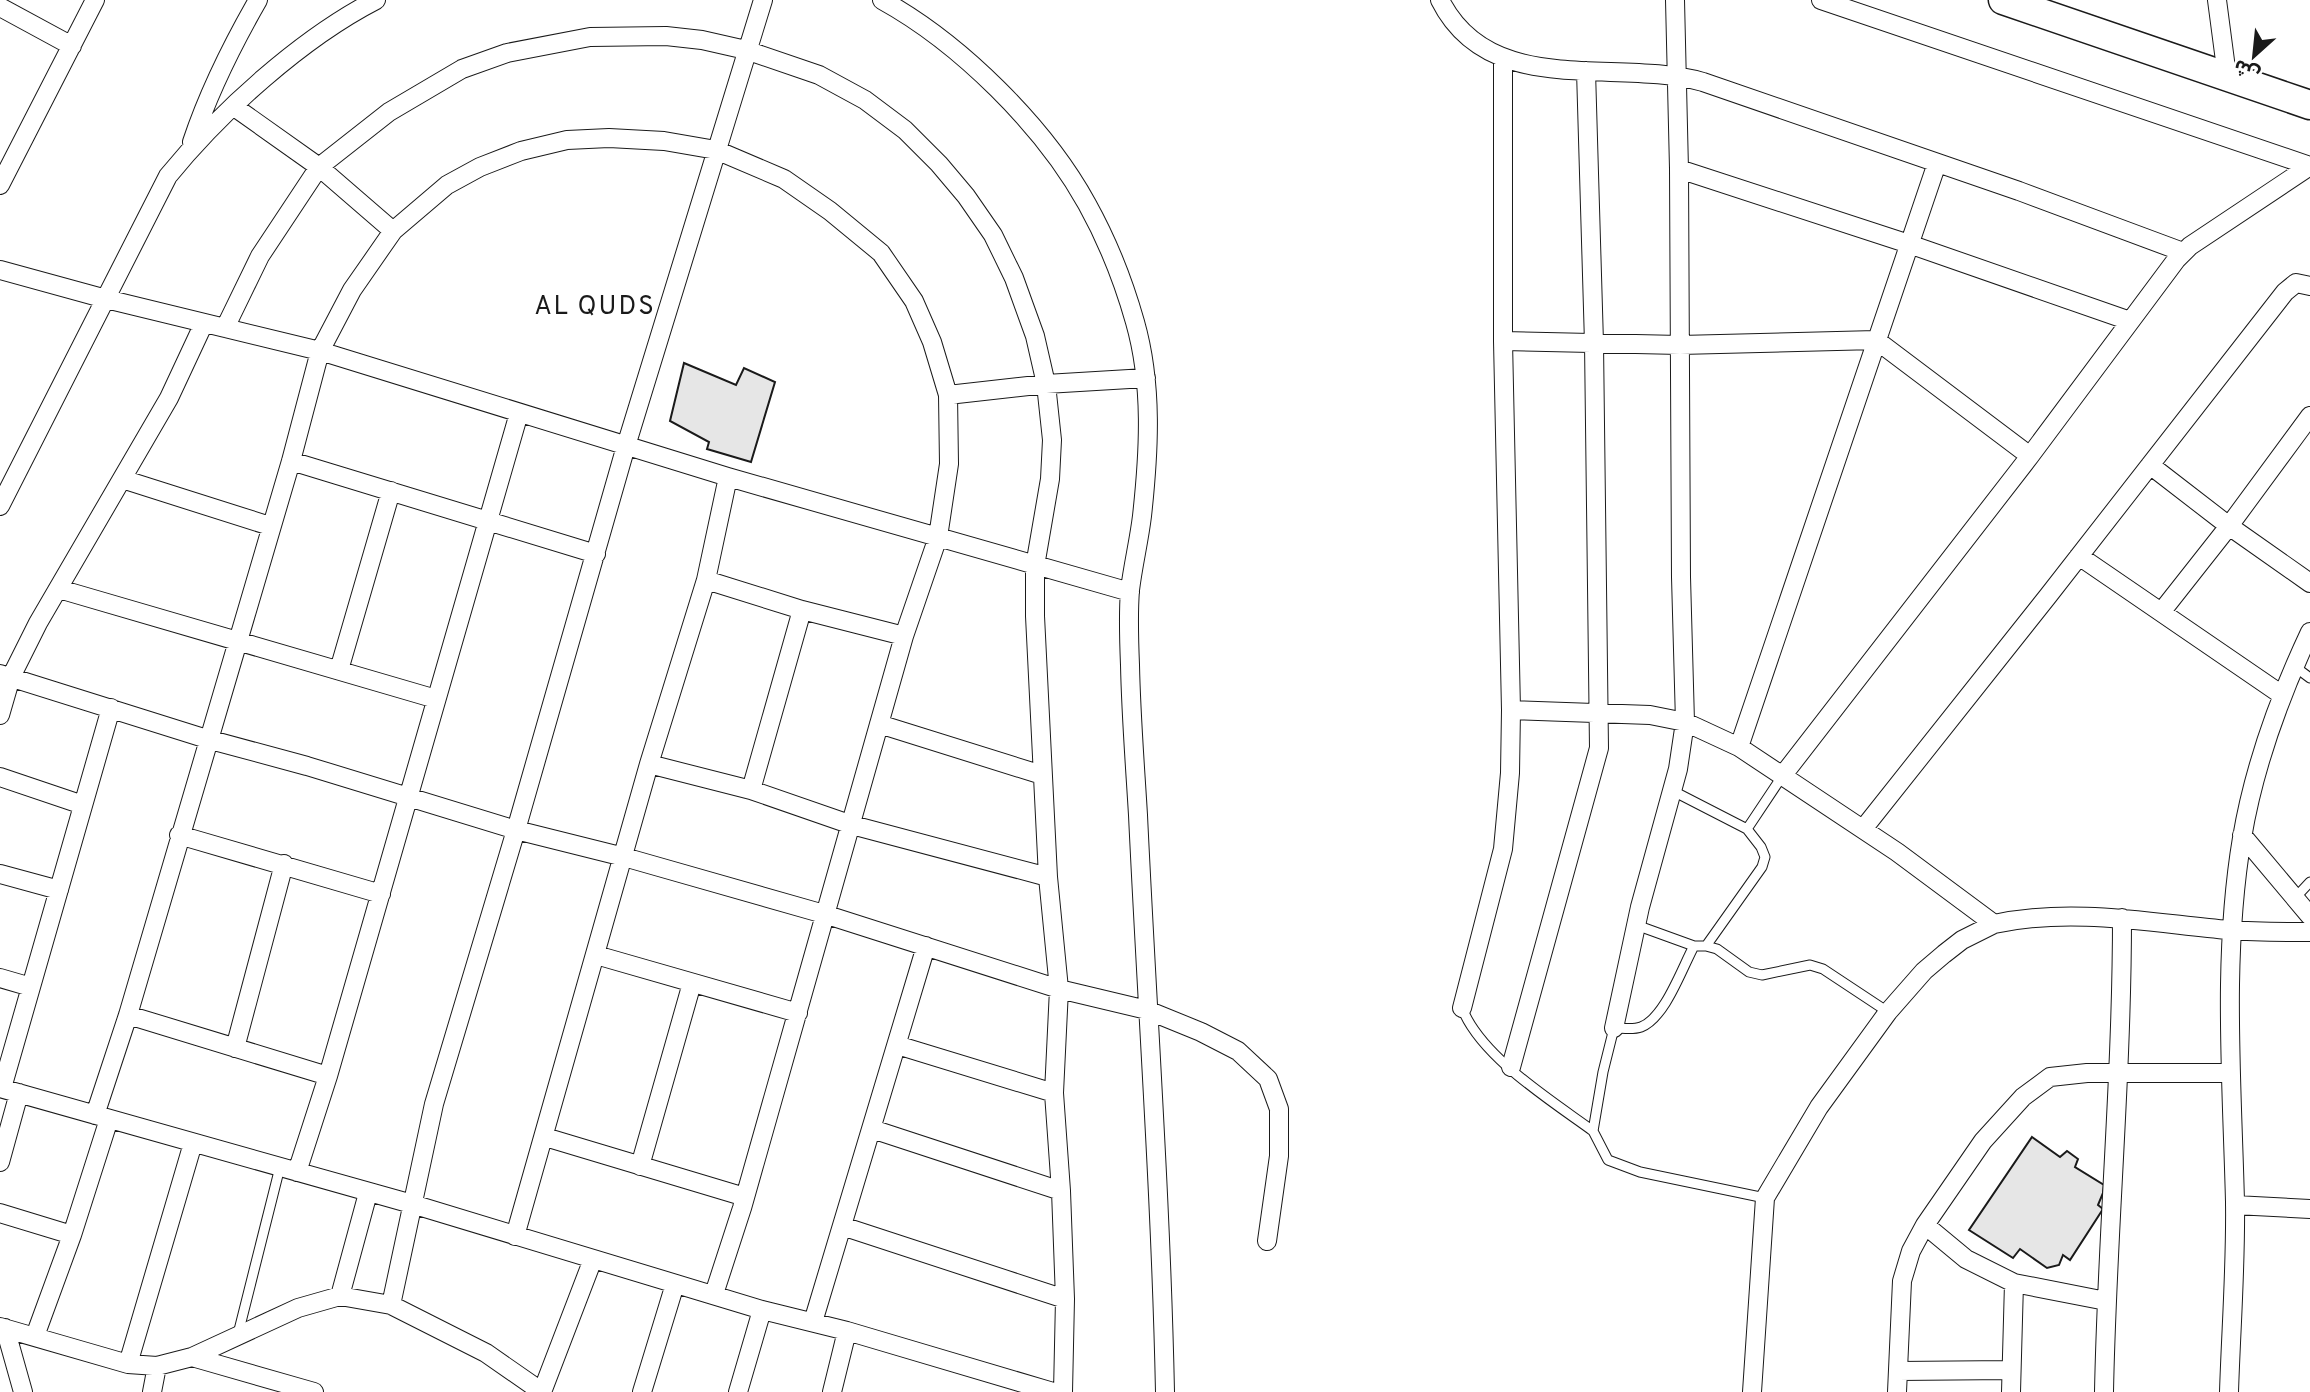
<svg xmlns="http://www.w3.org/2000/svg" width="2310" height="1392" font-family="Overpass,'Noto Sans Arabic',sans-serif">
  <rect width="100%" height="100%" fill="#fff"/>
  <path fill="#e6e6e6" stroke="#1a1a1a" stroke-width="2" d="M684,363L736,385L744,368L775,382L751,462L707,449L709,442L670,421Z
    M2032,1137L2060,1157L2067,1151L2078,1159L2075,1167L2104,1185L2103,1193L2098,1205L2103,1209L2070,1260L2063,1255L2059,1265L2047,1268L2020,1249L2013,1258L1969,1230Z"/>
  <g fill="none" stroke-linecap="round" stroke-linejoin="round">
    <g stroke="#1a1a1a" stroke-width="11">
      <path id="lane" d="M2294,666L2310,678
        M1673,791L1747,829L1761,847L1765,857L1762,867L1706,946
        M1747,829L1783,775
        M2295,898L2310,882
        M1636,925L1694,946H1706L1717,949L1749,972L1762,975L1810,965L1823,969L1888,1012
        M1694,946C1682,968 1665,1018 1641,1027C1633,1030 1623,1028 1614,1028L1603,1072L1593,1131L1608,1160L1640,1172L1765,1198
        M1462,1008C1481,1057 1552,1101 1593,1131
        M238,1334L280,1167"/>
    </g>
    <g stroke="#1a1a1a" stroke-width="20">
      <path id="street" d="M882,0C960,43 1044,126 1087,204C1107,240 1124,283 1135,322C1153,385 1149,452 1142,516C1139,541 1133,565 1130,590C1128,615 1129,641 1130,665C1131,715 1135,765 1138,815C1147,1007 1161,1199 1165,1392
        M1440,0C1490,100 1616,57 1703,82L2019,191L2183,252
        M1821,0L2310,166
        M2217,0L2227,76
        M0,7L72,46
        M233,106L319,167L393,231
        M192,142C209,91 231,47 258,0
        M1679,169L1909,244L2130,321
        M0,185L95,0
        M0,270L106,299L320,351L728,477L1130,592
        M225,328L260,256L319,167L389,112L462,69L507,53L590,37L666,36L702,40L746,50L819,75L865,100L905,130L939,164L966,196L993,235L1014,278L1035,336L1046,384L1052,440L1050,479L1035,566V616L1048,877L1059,989L1054,1093L1061,1191L1065,1299L1063,1392
        M1503,341L1680,345L1876,340L2030,456
        M948,395L1046,384L1146,378
        M291,461L596,554
        M2150,465L2229,526L2310,583
        M122,479L270,526
        M0,506L168,176C221,111 302,38 376,0
        M2079,556L2282,695
        M706,580L802,610L904,636
        M59,589L436,699
        M2162,611L2229,526L2310,416
        M339,670L391,491
        M0,674L207,739L307,766L516,830L624,857L824,914L1059,989L1147,1010L1201,1032L1238,1051L1268,1079L1279,1109V1156L1267,1241
        M1511,710L1650,715L1685,722L1739,747L1897,852L1994,924C2072,907 2151,923 2229,930C2256,932 2283,932 2310,932
        M0,715L11,677L38,623L169,398L204,323
        M879,724L1042,775
        M1739,747L1937,163
        M649,764L751,790L852,825L1048,877
        M1783,775L2030,456L2176,260L2190,246L2310,166
        M0,777L83,805
        M751,790L802,610
        M1863,829L2048,596L2285,292L2296,283L2310,286
        M179,835L381,894
        M2242,835L2310,916
        M0,874L59,890
        M596,955L798,1013
        M0,978L31,987
        M1462,1008L1503,849L1510,773L1511,710L1503,341V58
        M128,1015L328,1076
        M1614,1028L1640,907L1678,769L1685,722L1681,577L1679,169L1675,0
        M897,1045L1054,1093
        M235,1048L284,864
        M1511,1067L1599,748L1594,343L1586,71
        M0,1088L412,1204L762,1310L847,1331L1053,1392
        M2,1088L111,708
        M95,1115L128,1015L291,461L320,351L352,290L393,231L447,185L480,167L521,151L567,140L609,138L664,141L716,150L784,179L830,211L881,253L914,301L932,342L948,395L949,464L938,537L904,636L742,1208L714,1294
        M872,1129L1061,1191
        M545,1137L745,1197
        M0,1162L19,1093
        M640,1166L692,983
        M297,1172L328,1076L519,413
        M2235,1205L2310,1209
        M0,1213L72,1235
        M1925,1225L1966,1259L2014,1283L2106,1301
        M842,1226L1065,1299
        M515,1236L649,764L706,580L728,477
        M340,1296L368,1193
        M391,1305L434,1104L516,830L626,446L763,0
        M813,1322L926,946
        M0,1327L128,1364L157,1366L192,1357L298,1308L340,1296L391,1305L486,1353L542,1392
        M5,1328L23,1392
        M35,1336L72,1235L109,1119
        M192,1357L314,1392
        M128,1364L193,1143
        M1898,1371L2010,1370
        M152,1392L157,1366
        M542,1392L593,1259
        M642,1392L675,1284
        M738,1392L762,1310
        M832,1392L847,1331
        M1752,1392L1765,1198L1819,1107L1888,1012L1924,971L1944,954L1962,940L1994,924
        M1897,1392L1902,1281L1911,1251L1925,1225L1983,1141L2023,1097L2050,1077L2087,1073H2230
        M2011,1392L2014,1283
        M2104,1392C2107,1234 2122,1077 2122,918
        M2229,1392C2231,1329 2236,1265 2235,1202C2232,1081 2222,957 2242,838C2254,766 2279,698 2310,632"/>
    </g>
    <g stroke="#1a1a1a" stroke-width="31">
      <path id="primary" d="M2003,0L2310,105"/>
    </g>
    <use href="#lane" stroke="#fff" stroke-width="9"/>
    <use href="#street" stroke="#fff" stroke-width="18"/>
    <use href="#primary" stroke="#fff" stroke-width="28"/>
  </g>
  <g text-anchor="middle" dominant-baseline="central" stroke-width="5" stroke-linejoin="round" paint-order="stroke">
    <g font-size="26" letter-spacing="2" fill="#1a1a1a" stroke="#fff">
      <text x="595" y="307">AL QUDS</text>
    </g>
  </g>
  <g transform="translate(2254 56) rotate(207)" stroke="#ffffff" stroke-width="5" paint-order="stroke">
  <path d="M0-5L12 26L0 18L-12 26Z" fill="#1a1a1a"/>
  <text y="-10" font-size="19" font-weight="bold" text-anchor="middle" fill="#1a1a1a">ش</text>
  </g>
</svg>
